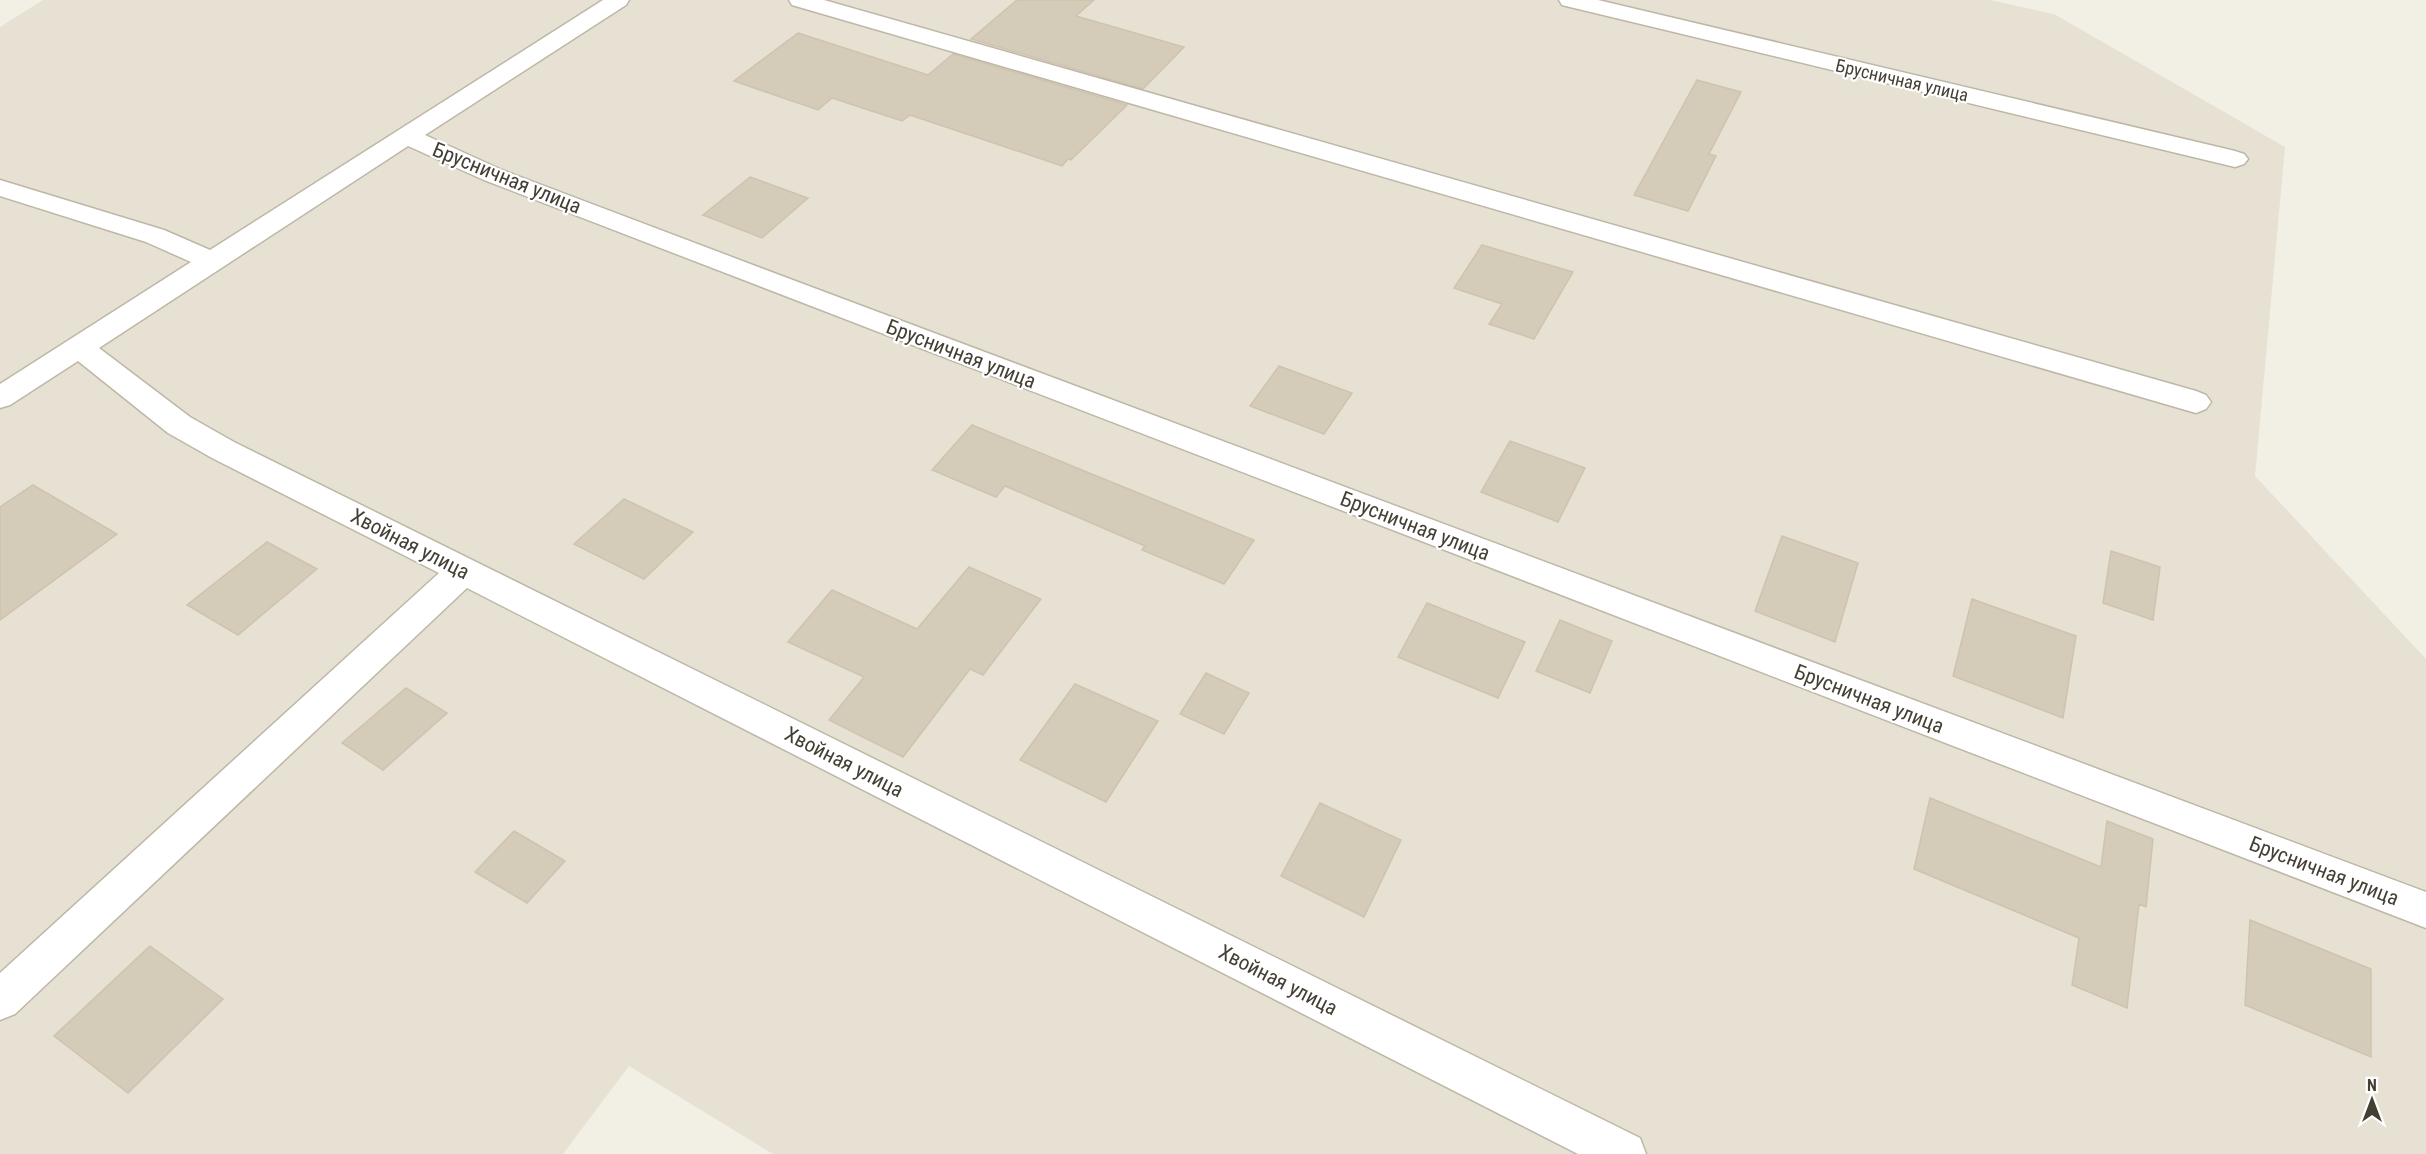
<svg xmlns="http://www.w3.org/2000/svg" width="2426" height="1154" font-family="'Roboto Condensed',sans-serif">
  <rect width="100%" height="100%" fill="#f2efe4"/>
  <path fill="#e6e1d2" d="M43,0H1990L2054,14L2285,147L2255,476L2426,659V1154H773L629,1066L563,1154H0V27Z"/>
  <path fill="#d4cbb9" stroke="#cfc3ad" stroke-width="1.5" d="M1017,0H1094L1076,16L1184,47L1143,89L971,39Z
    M798,33L928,75L953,54L1127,105L1071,160L1068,159L1062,166L910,115L902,121L832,98L818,110L734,81Z
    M1697,80L1741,92L1709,154L1716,156L1688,211L1634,195Z
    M750,177L808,198L762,238L703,215Z
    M1482,245L1573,272L1534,339L1489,324L1502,304L1454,288Z
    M1279,366L1352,393L1324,434L1250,406Z
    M972,425L1099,477L1254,540L1224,584L1142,550L1145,546L1005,486L996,497L932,470Z
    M1510,441L1585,468L1558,522L1481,492Z
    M33,485L117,534L0,620V507Z
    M624,499L693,532L644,579L574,544Z
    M1782,536L1858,563L1835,642L1755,611Z
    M267,542L317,569L238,635L187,605Z
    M2111,551L2160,567L2153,620L2103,603Z
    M969,567L1041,599L983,675L970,669L903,757L829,720L864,677L788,642L832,590L917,629Z
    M1972,599L2076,636L2063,718L1953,676Z
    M1427,603L1525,642L1498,698L1398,657Z
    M1560,620L1612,641L1590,693L1536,671Z
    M1206,673L1249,693L1224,734L1180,714Z
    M1075,684L1158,721L1106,802L1020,760Z
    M406,688L447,713L383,770L342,743Z
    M1930,798L2101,867L2107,821L2153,839L2146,907L2139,904L2127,1008L2072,985L2079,938L1914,869Z
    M1320,803L1401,840L1364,917L1281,876Z
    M514,831L565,861L527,903L475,872Z
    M2250,920L2371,969V1057L2245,1005Z
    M150,946L223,999L128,1093L54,1036Z"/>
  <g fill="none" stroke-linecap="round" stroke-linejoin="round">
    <g stroke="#beb7a7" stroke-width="3">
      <path id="minor" d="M603,0H629L626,5L425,135L502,170L790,279L2426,892V928L484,180L408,146L99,348L190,417L234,442L1640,1138L1646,1154H1578L467,588L15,1014L0,1020V973L439,573L212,458L168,433L78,361L10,405L0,408V384L191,262L146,242L0,196V180L164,230L210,250Z
        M789,0H824L2196,391L2206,395L2211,402L2206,409L2196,413L792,5Z
        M1559,0H1598L2235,151L2244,154L2248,159L2244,164L2235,167L1570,7L1562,5Z"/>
    </g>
    <use href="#minor" fill="#fff" fill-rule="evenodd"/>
  </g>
  <g text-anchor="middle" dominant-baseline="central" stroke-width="4.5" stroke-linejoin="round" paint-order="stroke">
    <g font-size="18" fill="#443f34" stroke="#fff">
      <text transform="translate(1902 80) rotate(13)">Брусничная улица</text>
    </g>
    <g font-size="21" fill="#443f34" stroke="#fff">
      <text transform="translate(507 178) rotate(22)">Брусничная улица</text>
      <text transform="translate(961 354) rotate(21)">Брусничная улица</text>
      <text transform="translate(1415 526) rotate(21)">Брусничная улица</text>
      <text transform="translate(410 544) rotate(27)">Хвойная улица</text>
      <text transform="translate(1869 699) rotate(21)">Брусничная улица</text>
      <text transform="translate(844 762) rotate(27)">Хвойная улица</text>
      <text transform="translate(2324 871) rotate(21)">Брусничная улица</text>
      <text transform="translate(1278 980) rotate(27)">Хвойная улица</text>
    </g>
  </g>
  <g transform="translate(2372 1100)" stroke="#ffffff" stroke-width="4.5" paint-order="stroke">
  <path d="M0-4.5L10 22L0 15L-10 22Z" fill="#443f34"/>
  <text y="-9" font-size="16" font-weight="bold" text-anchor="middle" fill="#443f34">N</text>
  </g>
</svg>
